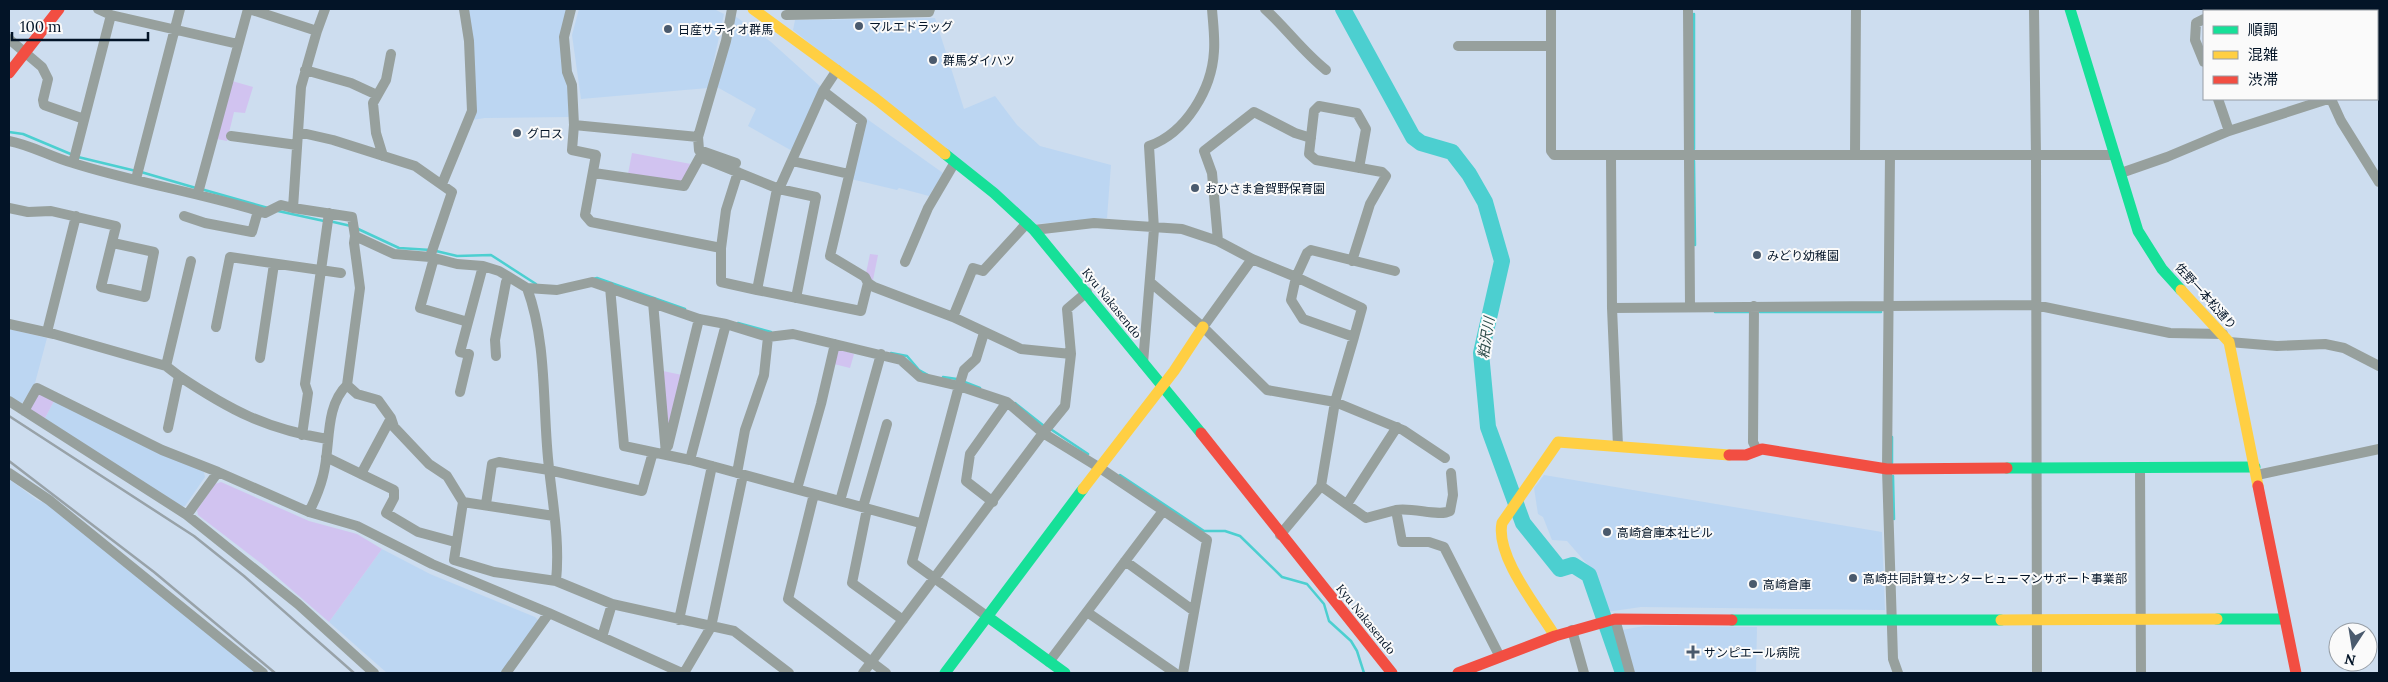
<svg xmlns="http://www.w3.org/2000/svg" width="2388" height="682" font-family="Lora,'Noto Sans JP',serif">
  <rect width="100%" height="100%" fill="#cdddef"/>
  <path fill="#bcd6f2" d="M469,9H568L569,117L485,118L472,120Z
    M579,9H714L724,14L708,88L581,99L572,35Z
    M735,16L771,42L821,87L794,152L748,126L756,109L717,87L728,51Z
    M935,18L964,109L995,96L1017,125L1040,146L1111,165L1107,218L1036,224L793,30L795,20Z
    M867,119L943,173L929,196L899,188L897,190L851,179Z
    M9,329L47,338L35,383L21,405L9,398Z
    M54,401L204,472L205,477L185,506L180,507L44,420Z
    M1544,475L1882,532L1885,610L1641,607L1606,612L1594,572L1567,541L1552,540L1543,517L1538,514L1534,488Z
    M9,479L37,500L48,504L259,673H9Z
    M382,549L430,574L535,617L539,621L501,673H387L329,622Z
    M1644,626L1757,627L1756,673H1635L1622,630Z"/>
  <path fill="#d1c3f0" d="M232,81L253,87L245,113L234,112L227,141L217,139Z
    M632,153L691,164L683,180L680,182L628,174Z
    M870,254L878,255L873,280L869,279L866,273Z
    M838,349L854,354L850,368L834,364Z
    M663,371L682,375L668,437Z
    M43,394L54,401L44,420L31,412V407L38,395Z
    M221,482L309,521L357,534L382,549L329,622L262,564L198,515L197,510L215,484Z"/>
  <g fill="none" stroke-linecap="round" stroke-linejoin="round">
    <path stroke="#4ccfd0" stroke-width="2.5" d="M1694,14V149
      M9,132L23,134L73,155
      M78,157L136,171
      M1694,161L1695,245
      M141,172L196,188
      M201,189L268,208
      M278,211L324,221
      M329,221L351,226
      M356,228L399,248L431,250
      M436,251L457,256L491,255L536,284
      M593,279L597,278L685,309
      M1715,312H1749
      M1760,312H1881
      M738,323L771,332
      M891,353L907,356L919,370L928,375
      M943,377L957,379
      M962,381L980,388
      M1015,403L1044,426
      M1049,428L1088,454
      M1892,437V463
      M1120,475L1204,531H1225L1240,536L1282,577L1307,584L1324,604L1329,621L1351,641L1357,651L1364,673
      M1893,476L1894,519"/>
    <path stroke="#4ccfd0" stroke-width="16" d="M1343,9L1413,137L1421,143L1452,152L1469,174L1485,202L1502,261L1481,353L1488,427L1523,523L1560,569L1573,565L1589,575L1623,673"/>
    <path stroke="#97a09d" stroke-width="10" d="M98,9L111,15L238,44
      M249,9L317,31
      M325,9L317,31L301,87L293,208L352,217L355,236L394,254L430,257L457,264L483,266L499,271L527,288L557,290L592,282L699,319L726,324L768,337L793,334L901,360L920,377L959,386L1007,402L1043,433L1100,468L1207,540L1183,673
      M571,9L564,37L567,72L572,85L574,125L572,150L596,155L585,215L591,222L721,248L726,210L738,172
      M1265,9C1286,28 1303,52 1326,70
      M1551,9V151L1554,155H2115
      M1688,9L1690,307
      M2034,9L2036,156L2037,673
      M2240,9L2244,11
      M2368,9L2369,11
      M2222,11L2228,9
      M2277,11L2282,10
      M2338,11L2341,9
      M786,15L929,12L930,9
      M2204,19L2196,23L2195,40L2204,62
      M2377,24L2379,28
      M9,39L42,67L48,79L43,100L44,105L84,119
      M1458,46H1551
      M305,70L351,83L377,95
      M2377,74L2379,78
      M823,91L862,121L830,256L865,277L868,283L874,287L953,317L1021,349L1071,354
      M2218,99L2229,131
      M2331,99L2341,121L2379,182
      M574,125L698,137L726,41L732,9
      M298,132L333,140L415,166L452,192L430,257
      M231,136L297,145
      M698,137L699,150L736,163
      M9,141C31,145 51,157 73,163C136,183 202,193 265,213L281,205L293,208
      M1855,154L1856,9
      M1890,155L1887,469L1893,659L1898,673
      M383,156L376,133L373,103L386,80L391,54
      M1611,156L1612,308L1618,446
      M792,161L849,174
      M73,163L111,15
      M594,173L684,186L700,157L779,189L823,91L837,70
      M2121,173L2167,157L2229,131L2328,99
      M136,179L180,9
      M442,184L472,111L469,41L464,9
      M779,189L816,197L796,298
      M198,193L248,9
      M9,208L28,212L51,211L116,226L101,287L145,297L154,252L113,243
      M184,216L205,223L252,232L258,211
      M1034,230L1094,223L1182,229L1218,241L1252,259L1296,277L1291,300L1303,319L1354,337L1335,402L1321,486L1280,535
      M355,236L354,243L360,288L347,385L357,394L378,400L391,418L394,427L429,464L447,476L463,502L454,560L494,572L556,581L612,604L734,631L789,673
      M1218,241L1212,173L1204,151L1254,112L1295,133L1311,138
      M721,248V282L757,290L777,189
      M434,258L420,308L468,322
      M1352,261L1370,204L1386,176L1382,172L1316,160L1309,154L1314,111L1319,106L1357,113L1366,129L1359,168
      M905,262L928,208L955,162
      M1150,282L1203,327L1267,390L1335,402L1403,430L1445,458
      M610,287L624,446L690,460L920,523
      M527,288C548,345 542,409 549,468C553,506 560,543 556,581
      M757,290L861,311L868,283
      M653,302L666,454
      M1754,306L1753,442L1757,450
      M1612,308L2035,305L2170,333L2223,334
      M953,317L973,268L983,271L1027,223
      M9,324L54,334L166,366L179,376L168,428
      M216,327L230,257L341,273
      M1203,327L1252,259
      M47,332L76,216
      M984,333L976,359L964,370L959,386L912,562L988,617
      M1354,337L1362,308L1296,277L1307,253L1311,250L1395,271
      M2229,342L2277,346L2325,344L2344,348L2379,366
      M496,356L495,340L506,282L510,278
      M260,358L274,264
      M1143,363L1154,229L1149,146C1186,133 1212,89 1214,51C1215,37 1213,23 1212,9
      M166,366L191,261
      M179,376C230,410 266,429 327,439
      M460,392L469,354L460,352L483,266
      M9,401L187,515L298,604L374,673
      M24,411L37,388L162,450L218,472L309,512L357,526L432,564L549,613L682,673
      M302,435L308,393L305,384L329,213
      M668,446L699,319
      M326,457L394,490V498L386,513L418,532L455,542
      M690,460L726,324
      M2140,468L2141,673
      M9,473L49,500L263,673
      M737,473L745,430L764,375L768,337
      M361,474L391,418
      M2257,475L2379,449
      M1321,486L1366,518L1396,510L1402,542H1429L1444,547L1500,657
      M797,489L821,404L835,344
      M814,494L788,599L886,673
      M840,501L881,354
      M463,502L554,516
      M993,502L966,481L970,454L1007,402
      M486,504L492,464L499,462L549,470L642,491L653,452
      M1347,504L1397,427
      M863,507L887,424
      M867,509L852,583L903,620
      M1396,510C1413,507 1439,517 1450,511L1453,495L1451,473
      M309,512C315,500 320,488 323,476C331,447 324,407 347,385
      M187,515L218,472
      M1125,561L1194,611
      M1087,612L1175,673
      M1615,619L1630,673
      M679,620L712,466
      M1572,630L1584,673
      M602,637L612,604
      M1049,662L1163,511
      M506,673L549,613
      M684,673L711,627L743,475
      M863,673L1043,433L1065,406L1071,354L1067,309L1087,292"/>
    <path stroke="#16e098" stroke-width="11" d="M2070,9L2138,231L2162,269L2181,290
      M945,154L994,193L1034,230L1201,433
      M2007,468L2255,467
      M988,617L1065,673
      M2217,619H2284
      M1732,620H2001
      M945,673L1083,489"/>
    <path stroke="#ffcf43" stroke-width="11" d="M753,9L876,99L945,154
      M2181,290L2229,342L2258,486
      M1083,489L1174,371L1203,327
      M2001,620L2217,619
      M1555,636C1538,608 1495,556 1502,523L1558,442L1729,455"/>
    <path stroke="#f24e42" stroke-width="11" d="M9,73L59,9
      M1201,433L1392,673
      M1729,455H1746L1762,449L1887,469L2007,468
      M2258,486L2296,673
      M1458,673L1555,636L1615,619L1732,620"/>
    <path stroke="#98a2a8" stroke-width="2.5" d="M2350,9L2352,11
      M2377,43L2379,47
      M2377,55L2379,60
      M9,416L194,536L244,576L354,673
      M9,461L154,572L275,673"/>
  </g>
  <g fill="#4a5a6d" stroke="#fafafa" stroke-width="2">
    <circle cx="859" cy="26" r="5"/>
    <circle cx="668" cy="29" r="5"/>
    <circle cx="933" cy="60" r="5"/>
    <circle cx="517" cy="133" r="5"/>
    <circle cx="1195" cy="188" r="5"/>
    <circle cx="1757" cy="255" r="5"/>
    <circle cx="1607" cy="532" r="5"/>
    <circle cx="1853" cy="578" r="5"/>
    <circle cx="1753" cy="584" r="5"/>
    <path d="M1690.5 644.5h5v5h5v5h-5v5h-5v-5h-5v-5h5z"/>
  </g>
  <g text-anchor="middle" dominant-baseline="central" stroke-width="4" stroke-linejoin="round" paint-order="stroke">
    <g font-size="12" fill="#031427" stroke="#fafafa" text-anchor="start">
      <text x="869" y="26">マルエドラッグ</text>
      <text x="678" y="29">日産サティオ群馬</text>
      <text x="943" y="60">群馬ダイハツ</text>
      <text x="527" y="133">グロス</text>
      <text x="1205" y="188">おひさま倉賀野保育園</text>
      <text x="1767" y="255">みどり幼稚園</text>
      <text x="1617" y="532">高崎倉庫本社ビル</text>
      <text x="1863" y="578">高崎共同計算センターヒューマンサポート事業部</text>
      <text x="1763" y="584">高崎倉庫</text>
      <text x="1704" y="652">サンピエール病院</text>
    </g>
    <g font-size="12" fill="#031427" stroke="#fafafa">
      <text transform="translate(2206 296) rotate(48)">佐野一本松通り</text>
      <text transform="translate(1112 303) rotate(51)">Kyu Nakasendo</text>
      <text transform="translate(1366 619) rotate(51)">Kyu Nakasendo</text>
    </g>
    <g font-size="14" font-style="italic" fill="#2a4a48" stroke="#fafafa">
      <text transform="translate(1486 338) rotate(-81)">粕沢川</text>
    </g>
  </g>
  <rect width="2388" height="682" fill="none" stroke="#031427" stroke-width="20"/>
  <rect x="2203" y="10" width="175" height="90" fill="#fafafa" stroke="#979ea6"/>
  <rect x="2213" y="26" width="25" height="8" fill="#16e098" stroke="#979ea6"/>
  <text x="2248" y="35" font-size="15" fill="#031427">順調</text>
  <rect x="2213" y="51" width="25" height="8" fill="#ffcf43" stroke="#979ea6"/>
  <text x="2248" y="60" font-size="15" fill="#031427">混雑</text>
  <rect x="2213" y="76" width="25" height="8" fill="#f24e42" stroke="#979ea6"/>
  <text x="2248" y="85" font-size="15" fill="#031427">渋滞</text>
  <g transform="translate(2353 647) rotate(192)"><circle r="24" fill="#fafafa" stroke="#979ea6"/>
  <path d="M0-4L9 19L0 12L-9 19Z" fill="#4a5a6d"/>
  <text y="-8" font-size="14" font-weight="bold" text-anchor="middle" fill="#031427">N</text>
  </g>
  <path d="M12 32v8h136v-8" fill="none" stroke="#031427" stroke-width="2.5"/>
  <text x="20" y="32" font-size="15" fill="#031427" stroke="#fafafa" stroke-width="4" paint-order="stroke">100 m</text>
</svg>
